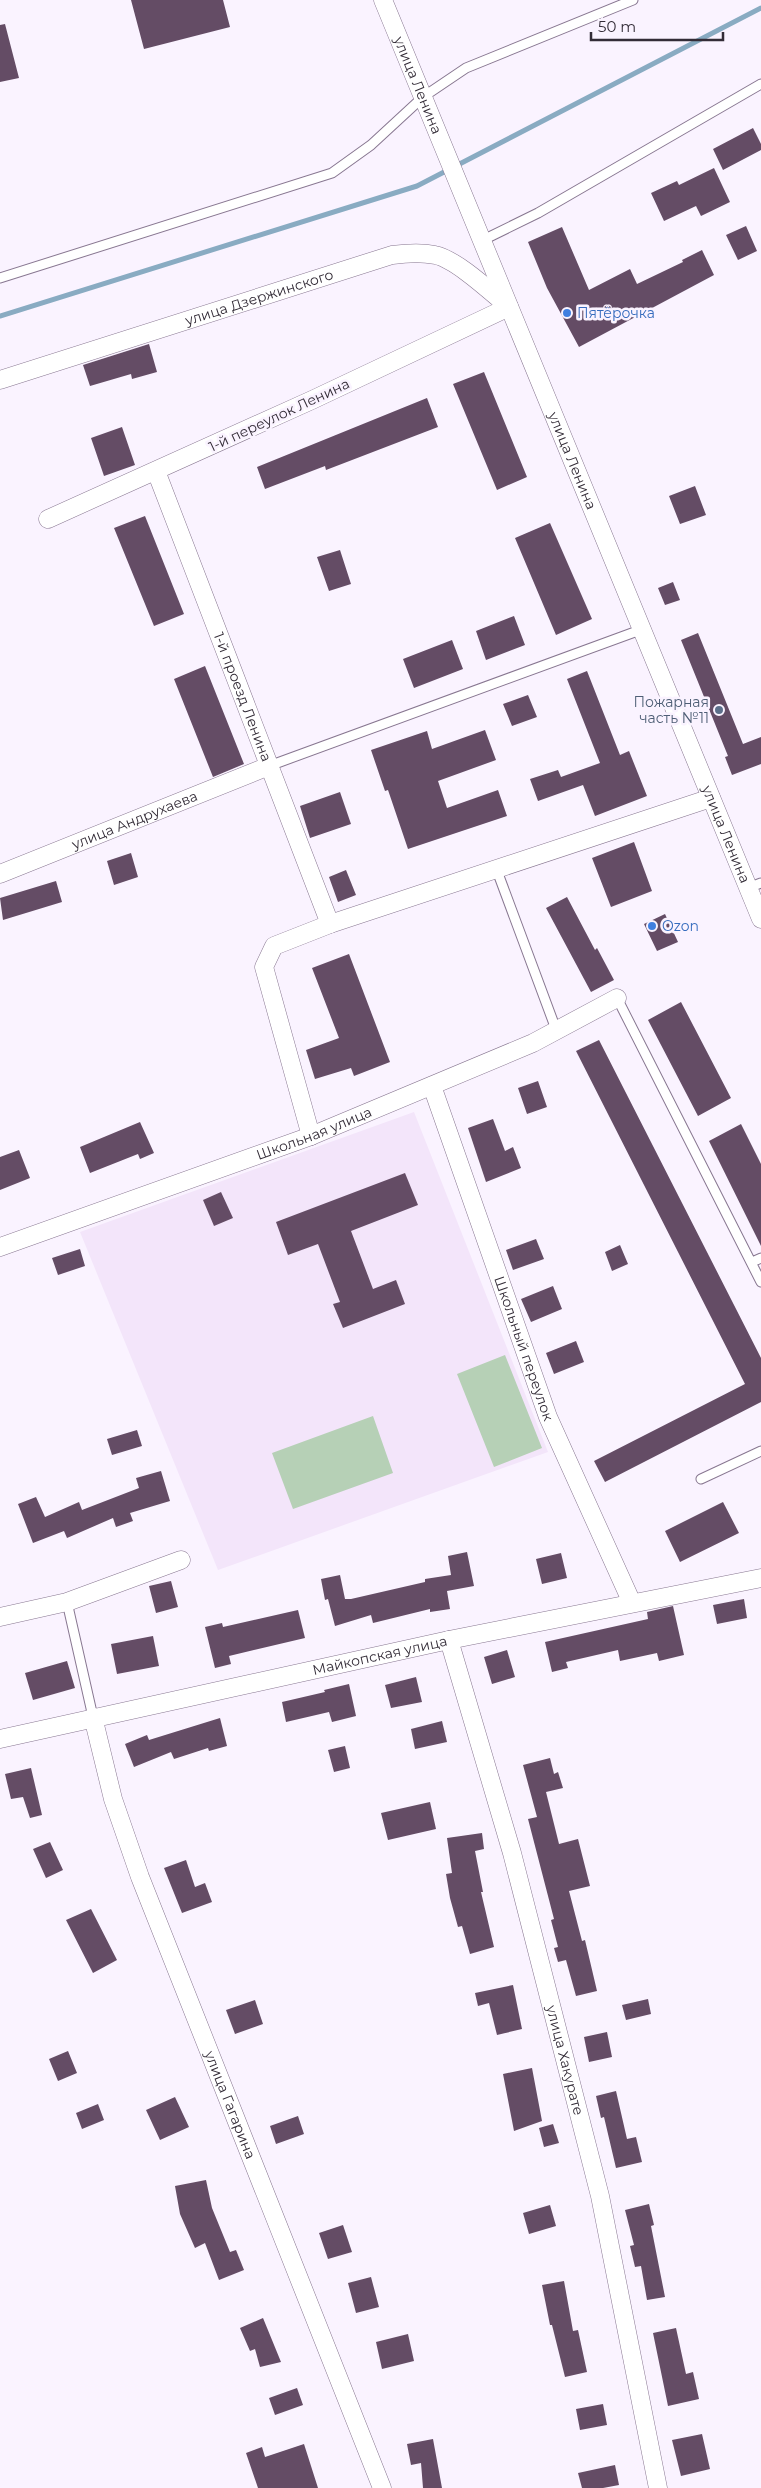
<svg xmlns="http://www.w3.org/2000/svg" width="761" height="2488" font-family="Montserrat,sans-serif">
  <rect width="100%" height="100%" fill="#faf3ff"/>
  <path fill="#f3e5fa" d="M414,1112L548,1452L218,1570L80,1232Z"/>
  <path fill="#b6d0b6" d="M505,1355L542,1448L494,1467L457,1374Z
    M373,1416L393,1473L293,1509L272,1453Z"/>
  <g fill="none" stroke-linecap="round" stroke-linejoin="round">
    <path stroke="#89abc2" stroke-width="5" d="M0,316L417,186L761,8"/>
  </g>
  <path fill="#644c65" d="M131,0H223L230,27L144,49Z
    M5,24L19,78L0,82V25Z
    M753,128L761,144V150L723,170L713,149Z
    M714,168L730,202L701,216L696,206L664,221L651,193L677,181L679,185Z
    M746,226L757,251L738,260L726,235Z
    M562,227L589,290L630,269L637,284L683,262L682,260L702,250L714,275L579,347L547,288L528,242Z
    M149,344L157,372L132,379L131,374L90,386L83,365Z
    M484,372L527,477L497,490L453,384Z
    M427,398L438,427L326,470L325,466L265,489L257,467Z
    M122,427L135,465L104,476L91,438Z
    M695,486L706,515L680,524L669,496Z
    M145,516L184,614L154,626L114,528Z
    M550,523L592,619L556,635L515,538Z
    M340,550L351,584L329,591L317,557Z
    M673,582L680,600L665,605L658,588Z
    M514,616L525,645L486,660L476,631Z
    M698,633L743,744L761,737V764L732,775L725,757L728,756L681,640Z
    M452,640L463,669L414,688L403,659Z
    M205,666L244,764L213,777L174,679Z
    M587,671L620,755L629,751L647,796L595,816L583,785L538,801L530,779L558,770L561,777L600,763L567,679Z
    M528,695L537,717L512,726L503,704Z
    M485,730L496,760L438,781L447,808L498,790L507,816L408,849L388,790L385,791L371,750L427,731L432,749Z
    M340,792L351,824L310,838L300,806Z
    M634,842L652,891L611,907L592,858Z
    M131,853L138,877L114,885L107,861Z
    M346,870L356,895L338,902L329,877Z
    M56,881L62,902L3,920L0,898Z
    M567,897L595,950L597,948L614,980L591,992L546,908Z
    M665,914L678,942L657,951L644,924Z
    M349,954L390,1062L354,1076L351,1068L315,1079L306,1050L339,1038L312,968Z
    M681,1002L731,1098L698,1116L648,1020Z
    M599,1040L761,1358V1402L605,1482L594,1461L745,1384L576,1051Z
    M538,1081L547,1107L527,1114L518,1088Z
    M493,1119L505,1151L513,1147L521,1168L486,1182L468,1128Z
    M140,1122L154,1153L140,1159L138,1154L90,1173L80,1147Z
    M741,1124L761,1164V1246L709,1141Z
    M19,1150L30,1178L0,1190V1157Z
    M405,1173L418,1205L351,1231L373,1289L396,1280L405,1304L343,1328L333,1304L340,1302L318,1244L288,1255L276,1222Z
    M221,1192L233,1218L214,1226L203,1200Z
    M536,1239L544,1259L513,1270L506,1250Z
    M620,1245L628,1264L612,1271L605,1252Z
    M80,1249L85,1266L58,1275L52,1258Z
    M553,1286L562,1309L531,1322L521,1299Z
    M576,1341L584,1362L554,1374L546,1353Z
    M137,1430L142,1446L112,1455L107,1439Z
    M161,1471L170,1501L130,1513L133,1521L116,1527L113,1518L67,1538L64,1531L33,1543L18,1504L36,1497L45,1517L79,1502L82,1510L139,1488L136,1478Z
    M723,1502L739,1533L680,1562L665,1531Z
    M467,1552L474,1586L447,1591L450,1609L430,1612V1609L373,1623L371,1615L335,1626L328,1599L325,1600L321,1579L340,1575L345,1599H351L425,1582V1579L451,1575L448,1556Z
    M561,1553L567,1578L542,1584L536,1559Z
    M171,1581L178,1607L156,1613L149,1586Z
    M744,1599L747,1618L717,1624L713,1605Z
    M673,1606L684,1655L659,1661L657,1653L620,1661L618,1650L566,1662L568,1668L552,1672L545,1642L648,1619L647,1612Z
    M298,1610L305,1638L229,1656L231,1664L215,1668L205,1627L222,1623L223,1627Z
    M153,1636L159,1666L117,1674L111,1644Z
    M507,1650L515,1677L492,1684L484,1657Z
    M67,1661L75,1688L33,1700L25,1673Z
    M416,1677L422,1702L391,1708L385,1685Z
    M349,1684L356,1716L332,1722L329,1712L286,1722L282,1702L325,1692L324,1690Z
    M220,1718L227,1746L209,1751L208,1748L174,1759L171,1752L134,1767L125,1744L147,1735L149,1740Z
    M442,1721L447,1742L415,1749L411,1729Z
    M345,1746L350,1768L334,1772L328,1750Z
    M550,1758L554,1774L558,1772L563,1788L546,1792L559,1844L578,1839L590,1886L569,1891L582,1941L585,1940L597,1991L576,1996L566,1960L558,1962L554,1948L558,1947L551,1920L554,1919L528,1819L537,1817L523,1765Z
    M31,1768L42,1815L30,1818L23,1797L11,1799L5,1774Z
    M430,1802L436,1829L388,1840L381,1813Z
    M482,1833L484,1849L475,1851L483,1892H481L494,1947L470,1954L462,1926L458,1927L450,1898L446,1874L452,1873L447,1838Z
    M50,1842L63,1870L46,1878L33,1849Z
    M186,1860L195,1887L205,1883L212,1902L182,1913L164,1868Z
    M91,1909L117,1960L93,1973L66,1920Z
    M513,1985L522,2029L497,2035L489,2003L478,2006L475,1993Z
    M648,1999L651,2014L626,2020L622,2005Z
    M255,2000L263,2024L235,2034L226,2010Z
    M607,2032L612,2057L589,2062L584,2037Z
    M68,2051L77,2073L58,2081L49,2059Z
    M532,2068L542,2121L514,2131L503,2074Z
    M616,2091L627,2139L636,2137L642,2162L616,2168L604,2117L601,2118L596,2096Z
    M175,2097L189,2127L160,2140L146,2110Z
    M98,2104L104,2120L82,2129L76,2113Z
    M298,2116L304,2134L276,2144L270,2126Z
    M553,2124L559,2143L544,2147L539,2128Z
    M206,2180L212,2208L230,2252L236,2250L244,2270L219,2280L205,2243L195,2248L180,2214L175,2186Z
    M649,2204L654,2225L651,2226L665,2297L647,2300L641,2266L635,2267L630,2246L634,2245L625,2210Z
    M550,2205L556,2226L529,2234L523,2213Z
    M343,2225L352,2252L328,2259L319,2233Z
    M371,2277L379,2307L356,2313L348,2283Z
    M564,2281L573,2331L578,2330L587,2372L565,2377L552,2325H550L542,2285Z
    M263,2318L281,2362L260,2367L255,2349L250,2351L240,2328Z
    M676,2328L686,2374L693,2372L699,2399L668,2406L653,2333Z
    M408,2334L414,2361L382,2369L376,2342Z
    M297,2388L303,2405L275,2415L269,2398Z
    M603,2404L607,2425L580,2430L576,2409Z
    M702,2434L710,2469L681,2476L672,2440Z
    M433,2439L442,2488H423L421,2463L411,2465L407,2444Z
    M304,2444L318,2488H258L246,2453L262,2447L265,2457Z
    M615,2465L619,2485L603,2488H582L578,2473Z"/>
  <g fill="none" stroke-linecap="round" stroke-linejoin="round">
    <g stroke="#887791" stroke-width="11">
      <path id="service" d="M481,241L538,213L761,84
        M0,278L332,173L371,145L423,97L466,68L633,0
        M269,766L643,629
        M496,868L557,1032
        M748,888L761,883
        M617,998L761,1282
        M752,1262L761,1258
        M701,1479L761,1451
        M67,1602L93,1717"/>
    </g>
    <g stroke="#887791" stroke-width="19">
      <g id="minor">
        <path id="s1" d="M383,0L761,919"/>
        <path id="s2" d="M0,380L392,255C407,253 421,252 435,255C456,259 492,293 509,307L312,400L48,519"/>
        <path id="s3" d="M156,471L330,924"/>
        <path id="s4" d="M0,874L269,766"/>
        <path id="s5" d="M432,1086L548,1417L632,1603"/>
        <path d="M311,1136L264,967L274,946L330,924L711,798"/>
        <path id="s6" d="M0,1247L311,1136L533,1043L617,998"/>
        <path d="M0,1617L67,1602L181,1560"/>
        <path id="s7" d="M449,1640L512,1853L600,2196L658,2488"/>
        <path id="s8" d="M93,1717L113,1799L140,1877L382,2488"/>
        <path id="s9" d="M0,1739L449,1640L761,1578"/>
      </g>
    </g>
    <use href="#service" stroke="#fff" stroke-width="9"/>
    <use href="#minor" stroke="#fff" stroke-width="18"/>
  </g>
  <g fill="#3f7fe0" stroke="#faf3ff" stroke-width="2">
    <circle cx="567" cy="313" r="5"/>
    <circle cx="652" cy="926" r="5"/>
  </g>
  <circle fill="#5c6f8a" stroke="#faf3ff" stroke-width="2" cx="719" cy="710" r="5"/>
  <g text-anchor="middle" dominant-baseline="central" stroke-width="5" stroke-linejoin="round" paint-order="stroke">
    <g font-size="14" fill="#332c37" stroke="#faf3ff">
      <text stroke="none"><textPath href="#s1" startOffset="92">улица Ленина</textPath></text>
      <text stroke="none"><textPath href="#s2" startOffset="272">улица Дзержинского</textPath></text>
      <text transform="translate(279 415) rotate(-25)">1-й переулок Ленина</text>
      <text stroke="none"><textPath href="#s1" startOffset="498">улица Ленина</textPath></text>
      <text stroke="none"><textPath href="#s3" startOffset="242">1-й проезд Ленина</textPath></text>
      <text stroke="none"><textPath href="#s4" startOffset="145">улица Андрухаева</textPath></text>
      <text stroke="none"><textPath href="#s1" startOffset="902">улица Ленина</textPath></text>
      <text stroke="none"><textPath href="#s6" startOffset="334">Школьная улица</textPath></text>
      <text stroke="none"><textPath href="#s5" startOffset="278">Школьный переулок</textPath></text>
      <text stroke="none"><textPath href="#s9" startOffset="389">Майкопская улица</textPath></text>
      <text stroke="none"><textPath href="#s7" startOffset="436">улица Хакурате</textPath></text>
      <text stroke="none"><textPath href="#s8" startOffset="412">улица Гагарина</textPath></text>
    </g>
    <g font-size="14" fill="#366cbe" stroke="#faf3ff" text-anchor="start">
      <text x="577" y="313">Пятёрочка</text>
      <text x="662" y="926">Ozon</text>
    </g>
    <g font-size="14" fill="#4e5e75" stroke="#faf3ff" text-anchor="end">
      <text x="709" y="702">Пожарная<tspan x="709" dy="16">часть №11</tspan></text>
    </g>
  </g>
  <path d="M591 32v8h132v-8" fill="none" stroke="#332c37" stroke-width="2.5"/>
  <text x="598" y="32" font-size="15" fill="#332c37" stroke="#faf3ff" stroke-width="4" paint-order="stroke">50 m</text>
</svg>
